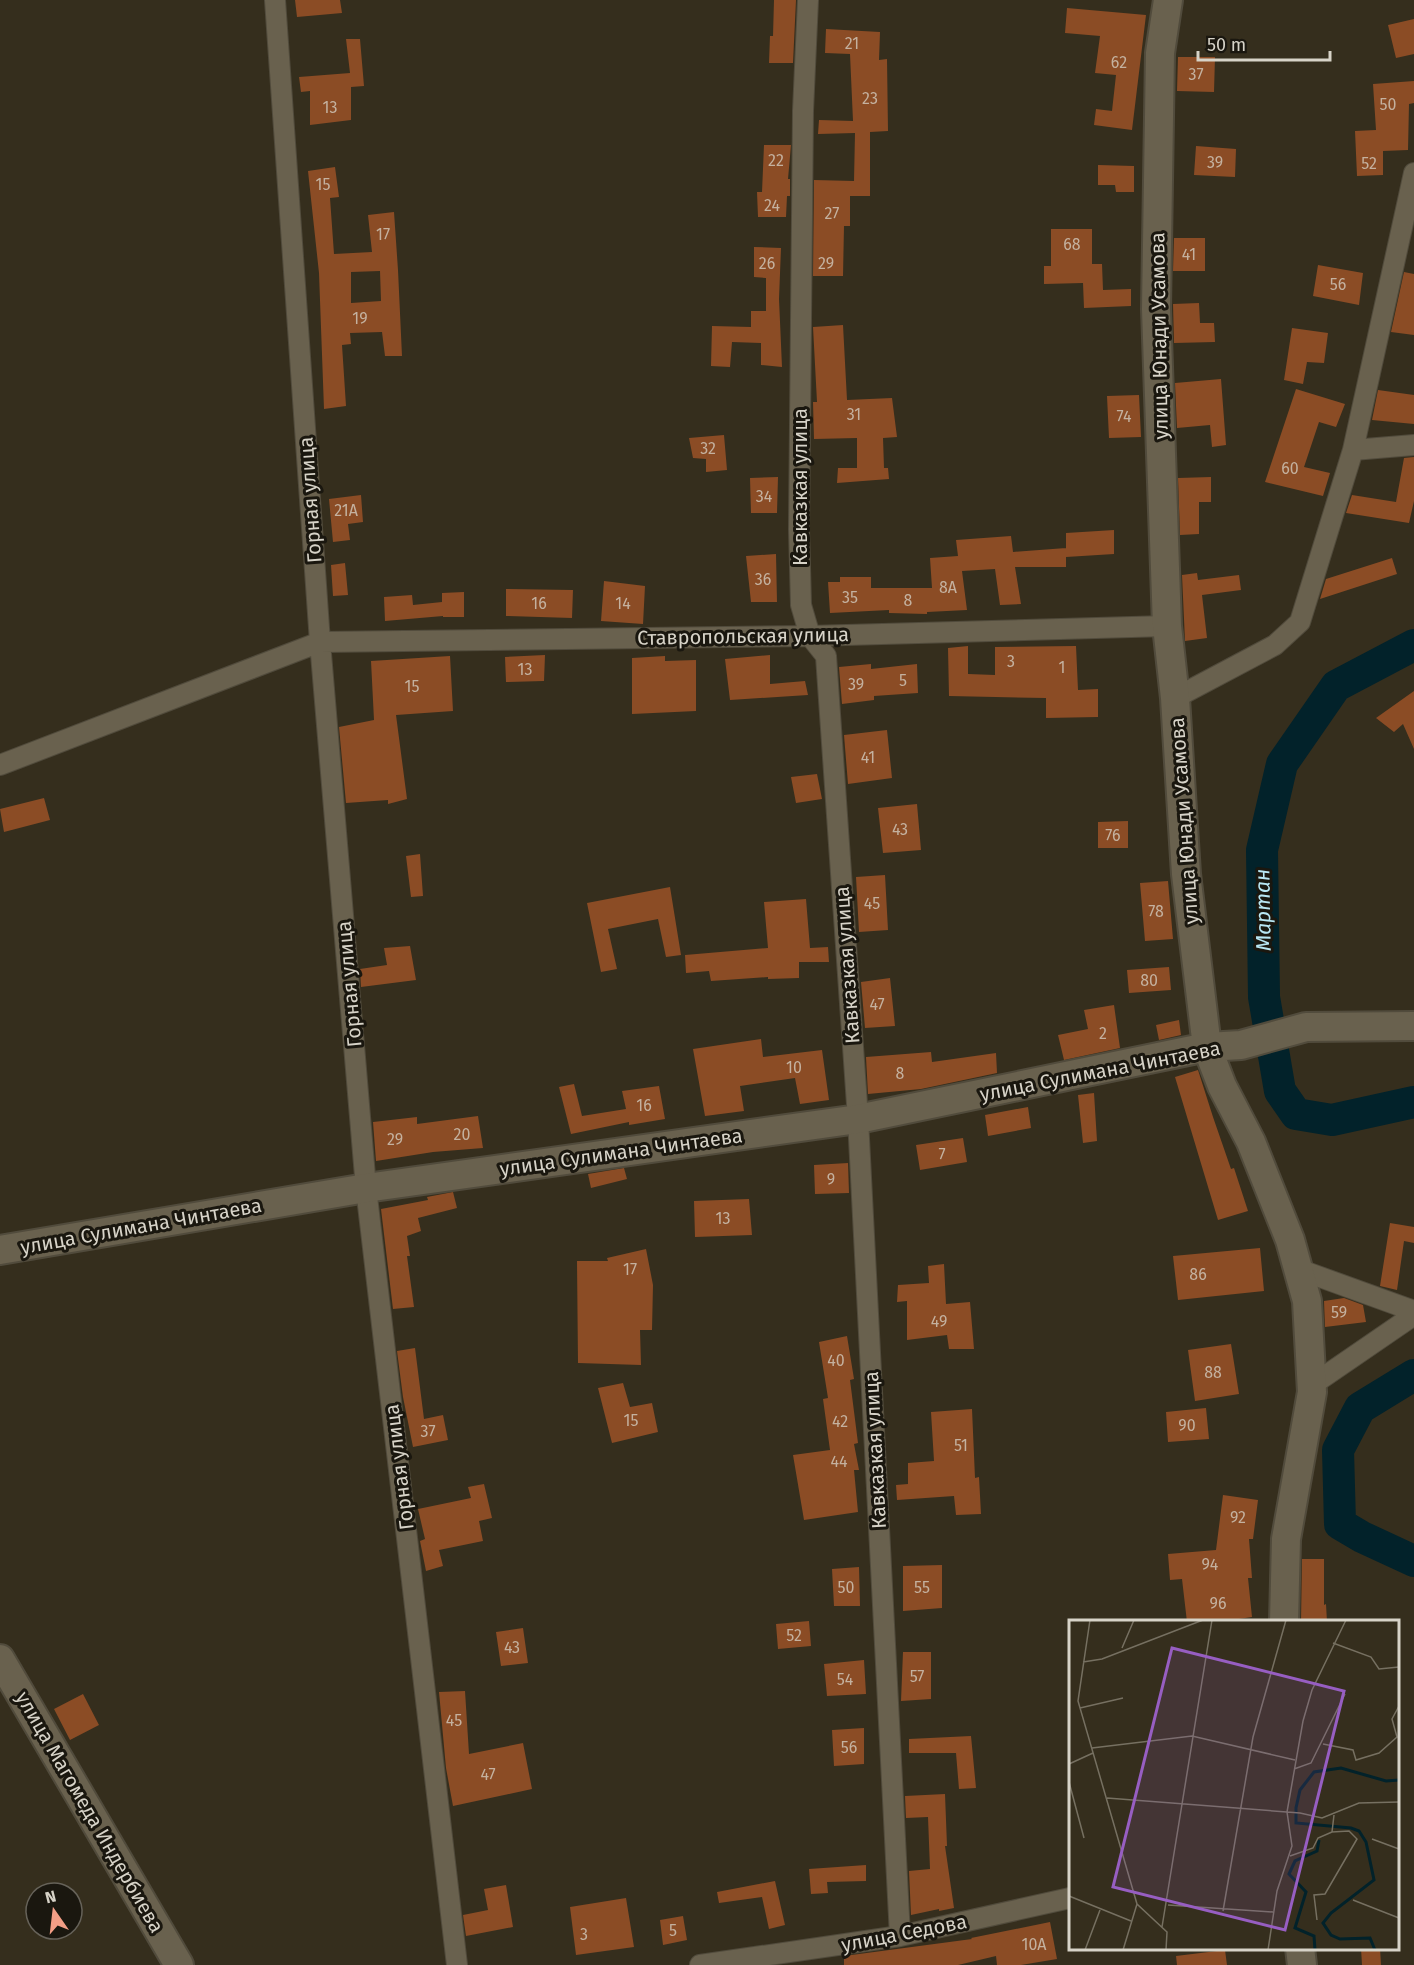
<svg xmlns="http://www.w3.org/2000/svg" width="1414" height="1965" font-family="'Fira Sans',sans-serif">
  <rect width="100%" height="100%" fill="#352e1d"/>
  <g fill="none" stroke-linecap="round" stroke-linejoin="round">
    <path stroke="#02222a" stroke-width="32" d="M1414,645L1336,686L1282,764L1262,850L1264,997L1280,1091L1296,1114L1332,1120L1414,1102
      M1414,1375L1360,1408L1338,1450L1340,1524L1362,1537L1414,1561"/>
  </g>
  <path fill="#8b4c25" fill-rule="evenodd" d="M295,0H340L342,13L297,17Z
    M774,0H796L793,63H769L770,36H773Z
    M1067,8L1146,15L1132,130L1094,125L1096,109L1112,111L1116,75L1095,73L1100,36L1065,33Z
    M1414,19V54L1396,58L1388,25Z
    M826,29L880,32L879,60L887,59L888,131L870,132V196H850V226H844L843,276H813L814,180L854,181L855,133L818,134L819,120L853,121L850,54L825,53Z
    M346,39H360L364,86L351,87V120L310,125V91L301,92L299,77L350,73Z
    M1178,57H1215L1214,92L1177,91Z
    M1414,81V103L1409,104L1408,150L1383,151V175L1357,176L1355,131L1376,130L1373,84Z
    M764,145H791L788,179H790V196H787L786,217H758L757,192H762Z
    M1196,146L1236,149L1235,177L1194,175Z
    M1098,165L1134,166V192H1116L1115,185H1098Z
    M335,167L339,197L330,198L334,254L372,252L368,215L394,212L398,270L402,356H385L382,332L350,333L351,344L342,345L346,406L324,409L319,273L308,171ZM380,271L381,301L351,303V272Z
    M1051,229H1092V264H1102L1103,290L1131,289V306L1084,308L1083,283L1044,284V266H1051Z
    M1174,238H1205V271H1173Z
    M754,247L781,248L779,299L782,367L761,365V343L732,342L730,367L711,366L712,326L751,327V311H766V278L754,277Z
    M1318,265L1363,273L1359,305L1313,296Z
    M1404,272L1414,274V335L1391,332Z
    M1199,303L1200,323H1214L1215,342L1174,343L1173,304Z
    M843,325L847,400L892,398L897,437L883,438L884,468H888L889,479L837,483L838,468H857V438L814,439L813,402H817L813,327Z
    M1292,328L1328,333L1324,363L1307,362L1303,384L1284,380Z
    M1221,379L1226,445L1212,447L1210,425L1177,428L1175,383Z
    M1296,389L1345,404L1336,427L1319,422L1304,467L1330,473L1323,496L1265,482Z
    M1378,390L1414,395V424L1372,420Z
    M1139,395L1141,437L1109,438L1107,396Z
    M724,435L727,470L706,472V459L693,458L689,438Z
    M1414,457V501L1409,523L1346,513L1352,495L1396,502L1404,458Z
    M778,477L777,513H751L750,478Z
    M1211,477V502H1199V534L1180,535L1178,478Z
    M361,495L363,522L348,524L350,540L333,542L329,499Z
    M1114,530V554L1066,557V533Z
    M1011,536L1013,552L1066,548V567H1015L1021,604L1000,605L995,569L962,571L967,610L927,612V614L889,613V610L830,613L828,582H840V577H871V588H932L930,558L958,556L956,540Z
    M776,554L777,602H751L746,556Z
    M1392,558L1397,574L1320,599L1326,579Z
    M345,563L348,595L333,596L331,565Z
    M1197,573L1198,580L1239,575L1241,590L1202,595L1207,638L1185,641L1182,575Z
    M604,581L645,586L643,624L601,621Z
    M506,589L573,590L572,618L506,616Z
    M464,592V617H443V616L385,621L384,597L412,595L413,605L442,602V593Z
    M968,646V674L995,675V647L1076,646L1078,690L1098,689V717L1046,718V698L949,696L948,648Z
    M545,655L544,681L506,682L505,657Z
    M770,655V684L805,681L808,695L730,700L725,659Z
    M450,656L453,711L396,715L407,799L388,804V800L346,803L339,727L374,720L371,661Z
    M665,656V661L696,660V711L632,714V658Z
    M871,664V669L917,664L918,693L874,696V700L842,704L839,667Z
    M1414,691V749L1403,724L1394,732L1376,718Z
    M887,730L892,778L848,784L844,735Z
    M817,774L822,799L796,803L791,777Z
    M44,798L50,820L4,832L0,809Z
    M917,804L921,850L883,853L878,808Z
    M1128,821V848H1098V822Z
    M420,854L423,896L411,897L406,856Z
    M885,875L888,930L859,932L856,877Z
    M1168,881L1173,939L1145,941L1140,883Z
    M670,887L681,955L666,957L658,919L608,929L617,969L601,972L587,903Z
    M806,899L810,948L828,947L829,962H799V978L768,979V977L711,981L709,971L686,973L685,955L768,948L764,902Z
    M410,946L416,980L361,987L360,969L387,965L384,948Z
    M1169,967L1171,990L1129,993L1127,970Z
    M890,978L895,1026L865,1028L861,982Z
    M1114,1005L1120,1048L1064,1060L1058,1035L1088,1029L1084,1010Z
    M1179,1020L1181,1035L1159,1040L1156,1025Z
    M761,1039L763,1057L822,1050L829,1100L800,1104L795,1078L740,1086L744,1111L705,1116L693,1049Z
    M931,1052L932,1062L996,1053L997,1073L921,1089L868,1094L866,1057Z
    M1198,1070L1213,1117L1231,1169L1234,1168L1248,1211L1218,1220L1175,1077Z
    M574,1084L582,1116L626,1109L622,1091L659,1086L665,1119L629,1125V1122L571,1134L559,1087Z
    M1094,1093L1097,1141L1083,1143L1078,1095Z
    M1028,1107L1031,1128L988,1136L985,1115Z
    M478,1116L483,1148L433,1152L376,1161L373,1122L417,1117V1124Z
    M963,1138L967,1162L920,1170L916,1145Z
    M848,1163L849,1193L815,1194L814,1165Z
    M624,1168L627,1179L591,1188L588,1174Z
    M453,1192L457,1208L418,1218L421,1231L407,1236L410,1256H407L414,1307L393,1309L381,1209L428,1200L427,1197Z
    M749,1199L752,1235L695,1237L694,1201Z
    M1390,1223L1414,1227V1243L1404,1241L1397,1290L1380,1286Z
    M1260,1248L1264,1291L1178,1300L1173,1256Z
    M646,1249L653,1285L652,1330H640L641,1365L578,1363L577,1261H608L607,1258Z
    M944,1264L946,1304L970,1302L974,1349H949L947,1335L907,1340V1301L897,1302L898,1285L929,1283L928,1266Z
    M1344,1298L1363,1305L1366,1322L1325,1327L1324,1301Z
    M847,1336L854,1379L850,1380L858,1443L854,1444L859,1470H854L858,1512L804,1520L793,1455L830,1450L823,1399L828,1398L819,1342Z
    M1231,1344L1239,1394L1195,1401L1188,1350Z
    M415,1348L424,1419L443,1415L448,1440L413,1447L403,1397L397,1351Z
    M623,1383L630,1407L652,1403L658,1432L612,1443L598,1388Z
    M1206,1408L1209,1439L1168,1442L1166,1412Z
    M972,1409L975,1478L979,1477L981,1514L956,1515L954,1496L897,1500L896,1485L908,1484V1463L934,1461L931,1412Z
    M484,1484L492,1518L479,1521L483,1541L439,1550L443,1566L426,1571L420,1541L425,1539L418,1509L471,1498L468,1487Z
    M1223,1495L1258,1500L1253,1539H1249L1252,1578H1248L1252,1617L1219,1622H1187L1182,1579L1170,1580L1168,1554L1216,1550Z
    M1302,1559H1324V1605L1326,1604L1327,1622H1301Z
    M942,1565V1608L903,1611V1566Z
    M859,1567L860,1606H834L832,1569Z
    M809,1621L811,1646L778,1649L776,1624Z
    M523,1628L528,1663L501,1666L496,1632Z
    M903,1652H931V1699L901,1701Z
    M864,1660L866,1694L827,1696L824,1664Z
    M465,1691L469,1754L523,1743L532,1789L453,1806L446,1768L439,1692Z
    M83,1694L99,1725L70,1740L54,1709Z
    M864,1728V1764L834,1766L832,1730Z
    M971,1736L976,1788L959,1789L956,1753H909V1739Z
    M945,1794L947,1846H945L954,1908L939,1911V1909L911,1915L909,1871L930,1869L928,1817L906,1818L905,1796Z
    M866,1865V1881L827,1882L828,1893L811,1894L809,1869Z
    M775,1881L785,1925L769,1929L762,1897L719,1903L717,1892Z
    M506,1885L513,1927L466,1936L463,1915L488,1910L484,1889Z
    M626,1898L634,1947L576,1955L570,1907Z
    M683,1916L687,1940L663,1945L660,1920Z
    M1050,1922L1057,1959L1021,1965H997L996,1956L958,1965H844V1956L972,1939L971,1938Z
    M1361,1948H1380L1381,1965H1362Z
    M1225,1950L1227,1965H1177L1176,1956Z"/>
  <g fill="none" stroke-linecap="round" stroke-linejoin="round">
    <g stroke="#514b3c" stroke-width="22">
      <path id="street" d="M275,0L320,642L366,1188L457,1965
        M808,0L803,111L799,529L801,605L810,636L826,656L858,1119L900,1936
        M1353,450L1414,445
        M1175,698L1275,645L1300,622L1353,450L1414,173
        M0,765L320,642L810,636L1167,626
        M1298,1269L1414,1311
        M1312,1385L1414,1315
        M700,1965L900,1936L1070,1898"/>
    </g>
    <g stroke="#514b3c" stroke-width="32">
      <path id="secondary" d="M1168,0L1160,53L1156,309L1167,626L1175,698L1186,874L1207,1047L1222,1086L1251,1142L1290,1240L1307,1301L1312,1392L1286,1539L1284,1622
        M0,1250L366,1188L858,1119L1207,1047L1241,1045L1306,1027L1414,1026
        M0,1659L179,1965
        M1300,1948L1302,1965"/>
    </g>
    <use href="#street" stroke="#69614e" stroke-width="20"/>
    <use href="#secondary" stroke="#69614e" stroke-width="28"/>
  </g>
  <g text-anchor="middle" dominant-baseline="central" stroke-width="6" stroke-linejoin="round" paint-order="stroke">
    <g font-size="16" fill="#c4b19f">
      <text x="852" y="43">21</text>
      <text x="1119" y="62">62</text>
      <text x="1196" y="74">37</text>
      <text x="870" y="98">23</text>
      <text x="1388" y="104">50</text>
      <text x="330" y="107">13</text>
      <text x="776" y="160">22</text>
      <text x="1215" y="162">39</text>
      <text x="1369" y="163">52</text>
      <text x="323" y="184">15</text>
      <text x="772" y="205">24</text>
      <text x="832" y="213">27</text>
      <text x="383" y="234">17</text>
      <text x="1072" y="244">68</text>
      <text x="1189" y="254">41</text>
      <text x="767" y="263">26</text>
      <text x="826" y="263">29</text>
      <text x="1338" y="284">56</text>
      <text x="360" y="318">19</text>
      <text x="854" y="414">31</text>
      <text x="1124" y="416">74</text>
      <text x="708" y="448">32</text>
      <text x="1290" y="468">60</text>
      <text x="764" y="496">34</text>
      <text x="346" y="510">21А</text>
      <text x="763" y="579">36</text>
      <text x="948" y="587">8А</text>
      <text x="850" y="597">35</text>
      <text x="908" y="600">8</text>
      <text x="539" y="603">16</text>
      <text x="623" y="603">14</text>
      <text x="1011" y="661">3</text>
      <text x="1062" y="667">1</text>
      <text x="525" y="669">13</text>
      <text x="903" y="680">5</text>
      <text x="856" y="684">39</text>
      <text x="412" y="686">15</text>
      <text x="868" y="757">41</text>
      <text x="900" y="829">43</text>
      <text x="1113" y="835">76</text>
      <text x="872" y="903">45</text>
      <text x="1156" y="911">78</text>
      <text x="1149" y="980">80</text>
      <text x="877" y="1004">47</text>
      <text x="1103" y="1033">2</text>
      <text x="794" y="1067">10</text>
      <text x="900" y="1073">8</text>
      <text x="644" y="1105">16</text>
      <text x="462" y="1134">20</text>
      <text x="395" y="1139">29</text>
      <text x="942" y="1154">7</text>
      <text x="831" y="1179">9</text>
      <text x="723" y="1218">13</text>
      <text x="630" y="1269">17</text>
      <text x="1198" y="1274">86</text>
      <text x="1339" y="1312">59</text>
      <text x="939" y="1321">49</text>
      <text x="836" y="1360">40</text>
      <text x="1213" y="1372">88</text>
      <text x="631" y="1420">15</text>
      <text x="840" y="1421">42</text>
      <text x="1187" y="1425">90</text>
      <text x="428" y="1431">37</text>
      <text x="961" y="1445">51</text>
      <text x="839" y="1461">44</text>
      <text x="1238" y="1517">92</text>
      <text x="1210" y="1564">94</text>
      <text x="846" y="1587">50</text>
      <text x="922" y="1587">55</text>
      <text x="1218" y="1603">96</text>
      <text x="794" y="1635">52</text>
      <text x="512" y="1647">43</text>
      <text x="917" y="1676">57</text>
      <text x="845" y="1679">54</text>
      <text x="454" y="1720">45</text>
      <text x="849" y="1747">56</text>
      <text x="488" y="1774">47</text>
      <text x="673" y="1930">5</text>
      <text x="584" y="1934">3</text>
      <text x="1034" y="1944">10А</text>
    </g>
    <g font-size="20" fill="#d7d3c8" stroke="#1a170f">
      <text transform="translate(1159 336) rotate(-91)">улица Юнади Усамова</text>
      <text transform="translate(800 487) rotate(-90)">Кавказкая улица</text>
      <text transform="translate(310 500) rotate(-94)">Горная улица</text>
      <text transform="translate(743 636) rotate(-1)">Ставропольская улица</text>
      <text transform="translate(1184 821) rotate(-94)">улица Юнади Усамова</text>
      <text transform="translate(847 965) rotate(-94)">Кавказкая улица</text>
      <text transform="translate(349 984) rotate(-95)">Горная улица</text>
      <text transform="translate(1100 1071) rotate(-11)">улица Сулимана Чинтаева</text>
      <text transform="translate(621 1152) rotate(-8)">улица Сулимана Чинтаева</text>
      <text transform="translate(141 1226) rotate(-10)">улица Сулимана Чинтаева</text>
      <text transform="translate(875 1450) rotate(-93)">Кавказкая улица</text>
      <text transform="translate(399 1467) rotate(-97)">Горная улица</text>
      <text transform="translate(90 1812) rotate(60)">улица Магомеда Индербиева</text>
      <text transform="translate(904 1933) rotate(-11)">улица Седова</text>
    </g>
    <g font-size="21" font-style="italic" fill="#b8e7f4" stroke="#1a170f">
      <text transform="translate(1263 910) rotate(-91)">Мартан</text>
    </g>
  </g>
  <g transform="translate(1069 1620)">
    <rect width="330" height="330" fill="#352e1d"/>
    <path fill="none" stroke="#02222a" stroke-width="3" d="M246,330L245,316L226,308L237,272L220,254L226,241L248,231L250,220M306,330L301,318L271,319L262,315L254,303L262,293L305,260L297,222L290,211L282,208L227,203V188L231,170L245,152L272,148L317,161L330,160"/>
    <path fill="none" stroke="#767061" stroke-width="1.5" d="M21,0L9,81L68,284L98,312L97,330M264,23L302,37L310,49L330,47M53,28L65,0M14,42L33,39L134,0M11,88L54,78M254,124L284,130L287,140L310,133L328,117L323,99L330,86M23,128L123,116L226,140M0,144L24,133M225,149L242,143L276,74M0,162L15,218M38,178L231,193L253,198L290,183L330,182M303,219L330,229M221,236L244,228L249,218L263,212M0,276L62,301M284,280L330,298M99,285L204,292M154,291L184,117L217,0M248,300L245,275L256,274L288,219L280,211L263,212L265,195M93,307L143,0M16,330L31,290M54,330L68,284M199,330L208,271L223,226L218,192L234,101L243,70L277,0"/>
    <path fill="#975ec2" fill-opacity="0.15" stroke="#975ec2" stroke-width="3" d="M103,28L275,71L216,310L44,267Z"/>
    <rect width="330" height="330" fill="none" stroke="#d7d3c8" stroke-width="3"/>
  </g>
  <g transform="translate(54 1911) rotate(346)"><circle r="28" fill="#1a170f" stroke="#666259" stroke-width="1.5"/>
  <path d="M0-4.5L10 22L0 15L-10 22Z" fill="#f49e86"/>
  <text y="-9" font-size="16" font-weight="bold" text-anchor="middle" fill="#d7d3c8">N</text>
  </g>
  <path d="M1198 51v9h132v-9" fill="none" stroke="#d7d3c8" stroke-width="3"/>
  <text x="1207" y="51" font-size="18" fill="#d7d3c8" stroke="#1a170f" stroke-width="4.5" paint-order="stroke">50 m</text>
</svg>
